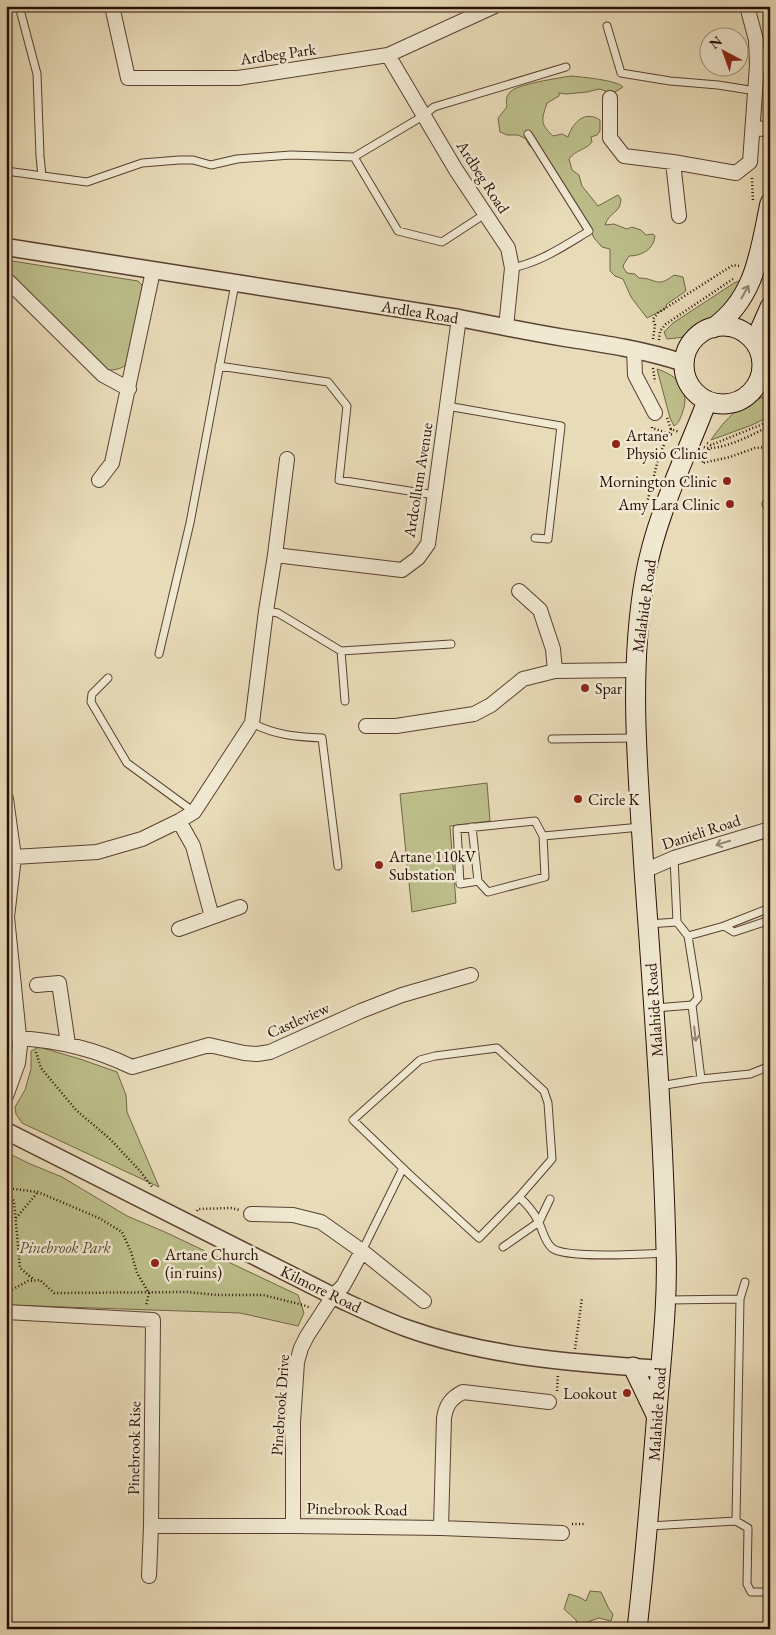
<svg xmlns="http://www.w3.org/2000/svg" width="776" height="1635" font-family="'EB Garamond',serif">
  <rect width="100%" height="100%" fill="#e8dbb8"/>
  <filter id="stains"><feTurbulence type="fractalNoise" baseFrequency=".004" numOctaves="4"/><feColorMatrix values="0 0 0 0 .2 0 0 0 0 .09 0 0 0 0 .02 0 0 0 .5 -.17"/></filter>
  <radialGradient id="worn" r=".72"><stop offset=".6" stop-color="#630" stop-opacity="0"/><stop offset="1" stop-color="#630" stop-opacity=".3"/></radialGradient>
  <path fill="#bcbe8a" stroke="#726647" d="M571,76C581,77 617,80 623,87L615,92H609L599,89L587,92L566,94L559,93V96L547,103C542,119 539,123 553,136L562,134L568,137C573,122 585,110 600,120V131L597,135L591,137L592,142C586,150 575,150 569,159L572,170L579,175L582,186L598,206L618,195L621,199C621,213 609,212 605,225L614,224L627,229L632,227L641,230L646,235L653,234L655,236C654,249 642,256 629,256L624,264L623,267L627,273L635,274L639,278C657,278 656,289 674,275L683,277L686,291L667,304L665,309L647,318L631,297L623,279L615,276L610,271V249L602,247L594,238L589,226L551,164L529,145L526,139L518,135H507L500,132L498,118L507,107C506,101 506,96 510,92C517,84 559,78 571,76Z
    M6,260L138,281L142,285L143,290L127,364C121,369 116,370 108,370L6,272Z
    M744,279L717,318L685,337L667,339L664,332L673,323L734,283Z
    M657,369C679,376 691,390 682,414C680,419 679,423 674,426L670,418Z
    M770,396V416L752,425L711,440C725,419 744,399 770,396Z
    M487,783L490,821L450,826L456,903L412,912L400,794Z
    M39,1047L80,1059L117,1072L126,1095L127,1112L159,1187L22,1123L16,1114L15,1107L25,1090L31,1069V1051Z
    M6,1152L28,1163L62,1177L127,1216L165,1232L298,1295L304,1313L298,1326L240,1313L6,1305Z
    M590,1591L601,1592L609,1609L613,1614L611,1621L599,1618L590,1621L591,1629H578L576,1620L564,1609L569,1594L579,1597L586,1601Z
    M226,1623V1629H98Z"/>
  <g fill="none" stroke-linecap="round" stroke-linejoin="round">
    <g stroke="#584031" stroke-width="9">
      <path id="service" d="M19,6L37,74L40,156L42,176
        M607,26L621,73L670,81L718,85L756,91
        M354,157L398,231L442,242L485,214
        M6,171L87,182L142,163L179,160H193L211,165L237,159L291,155L354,157L423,116L434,107L566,67
        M512,268C541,262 564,246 589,231L528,134
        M219,366L328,382L347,406L339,480L435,495
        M447,406L561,426L548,539L535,538
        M766,504L770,512
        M266,611L278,613L341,651L451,644
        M341,651L345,701
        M159,654L190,523L235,284
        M108,678L92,694L91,702L127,763L194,812
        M252,723C274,735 297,737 322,738L338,866
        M552,739L636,738
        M472,827L478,881
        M543,836L535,821L457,829L460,884L478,881L488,892L545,877L543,836L641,827
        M674,858L677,922
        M648,924L677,922L688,936L698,998L692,1005
        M724,926L770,908
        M688,936L724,926L734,932L770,920
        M768,981L770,993
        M655,1008L692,1005L701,1079L660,1086
        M497,1048L544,1091L548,1103L552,1159L519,1197L479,1238L409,1174L353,1120L420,1060L435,1056Z
        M701,1079L750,1074L770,1066
        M519,1197C527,1204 533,1211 538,1221C543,1230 544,1241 552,1248C565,1259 646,1254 666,1253
        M503,1247L539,1222L550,1199
        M362,1251L403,1168
        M745,1282L740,1299L736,1521L748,1528L747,1584L751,1592H770
        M668,1300L740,1299
        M649,1526L736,1521"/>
    </g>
    <g stroke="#584031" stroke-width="16">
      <path id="minor" d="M112,6L128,78H238L388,55L495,6
        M388,55L456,170L508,248L512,268L506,327
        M610,98V138L624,156L673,162L736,173L750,162L757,65L756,40L747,6
        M753,128L770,129
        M673,162L679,216
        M6,279L103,375L129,389
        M634,349L635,375L655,413
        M99,480L112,463L153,271
        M275,555L287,459
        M519,591L540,610L553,649L555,671
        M366,726H396L474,714L491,705L523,679L555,671L636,670
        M6,799L14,857L7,917L20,1046L18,1063L6,1096
        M179,821L193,846L212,917
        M14,857L97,852L142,839L179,821L194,812L252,723L266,611L275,555L402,570L418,558L428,544L459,318
        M644,871L674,858L770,829
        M179,929L240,907
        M37,985L59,983L68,1044
        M19,1038C60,1041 95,1049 132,1067L209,1045L244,1053L257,1054L270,1052L361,1011L402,995L471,975
        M251,1214L293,1215L321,1222L362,1251
        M6,1312L153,1320L151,1526L149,1576
        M151,1526H293L441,1528L562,1533
        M293,1526V1422L297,1362L301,1348L307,1336L333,1296L343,1286L362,1251L424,1301
        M441,1528L444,1418C446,1405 451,1398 463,1392L549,1402"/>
    </g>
    <g stroke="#584031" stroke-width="19">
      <path id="tertiary" d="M6,247L459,318C494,325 529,332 565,338C605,344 645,350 684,363
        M6,1131L333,1296C357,1307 381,1319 406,1328C487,1357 575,1363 660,1369"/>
    </g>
    <g stroke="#280d04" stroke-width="21">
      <path id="secondary" d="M684 365a39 39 0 1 1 78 0a39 39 0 1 1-78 0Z
        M713,328C756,298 760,250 770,203
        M759,350V332L770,307
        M633,1367L656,1415
        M637,1629C646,1552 652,1476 658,1399C662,1349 668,1299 666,1249C663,1123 653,996 644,869C638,772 628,673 645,577C656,515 685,459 707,401"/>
    </g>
    <path stroke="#280d04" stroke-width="2.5" stroke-dasharray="1 2.5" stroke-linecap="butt" d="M752,178L753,202
      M653,339L655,325L653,319L658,313L733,265L739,266
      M659,340L660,331L666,324L733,279
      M653,368L655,382
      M667,418L671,429L679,432
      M652,427V428L673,435
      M707,443L711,445L763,424L770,419
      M704,447C717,453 758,433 770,425
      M709,449L702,463L730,457L755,448L770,447
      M647,503L659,456L671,429
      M36,1052L41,1068L76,1110L110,1139L140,1171L153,1188
      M6,1188L38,1192L99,1218L122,1232L131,1252L137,1273L149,1293L146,1306
      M6,1192L14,1201L20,1268L33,1279
      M197,1211L198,1209L231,1208L240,1210
      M16,1218L38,1192
      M6,1293L28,1281L40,1280L54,1293L187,1292L217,1295H263L303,1305L311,1308
      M575,1349L582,1298
      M557,1391L558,1374
      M572,1524H585"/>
    <use href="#service" stroke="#f0e8d1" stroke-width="7"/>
    <use href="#minor" stroke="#f0e8d1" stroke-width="14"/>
    <use href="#tertiary" stroke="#f0e8d1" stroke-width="16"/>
    <use href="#secondary" stroke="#f0e8d1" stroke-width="19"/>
  </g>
  <defs><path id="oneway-shaft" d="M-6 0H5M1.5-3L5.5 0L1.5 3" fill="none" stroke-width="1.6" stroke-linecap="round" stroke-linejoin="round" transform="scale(1.25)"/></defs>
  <g stroke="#968575">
    <use href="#oneway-shaft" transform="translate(745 292) rotate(-61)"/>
    <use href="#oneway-shaft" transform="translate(723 843) rotate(163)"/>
    <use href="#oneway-shaft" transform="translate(695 1034) rotate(83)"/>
  </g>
  <g fill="#8f2418" stroke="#f0e8d1" stroke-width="2">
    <circle cx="616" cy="444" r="5"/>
    <circle cx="727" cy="481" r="5"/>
    <circle cx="730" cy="504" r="5"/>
    <circle cx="585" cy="688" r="5"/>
    <circle cx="578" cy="799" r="5"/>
    <circle cx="379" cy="865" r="5"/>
    <circle cx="155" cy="1263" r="5"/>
    <circle cx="627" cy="1393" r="5"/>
  </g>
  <g text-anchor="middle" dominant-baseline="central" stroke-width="5" stroke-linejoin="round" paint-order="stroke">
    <g font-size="16" fill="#280d04" stroke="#f0e8d1">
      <text transform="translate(278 54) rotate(-8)">Ardbeg Park</text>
      <text transform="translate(483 177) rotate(57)">Ardbeg Road</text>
      <text transform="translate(420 312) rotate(9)">Ardlea Road</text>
      <text transform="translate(418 480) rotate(-81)">Ardcollum Avenue</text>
      <text transform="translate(644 606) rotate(-82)">Malahide Road</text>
      <text transform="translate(701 832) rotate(-18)">Danieli Road</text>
      <text transform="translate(654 1010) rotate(-94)">Malahide Road</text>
      <text transform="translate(298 1020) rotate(-24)">Castleview</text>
      <text transform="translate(321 1289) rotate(26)">Kilmore Road</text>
      <text transform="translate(280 1405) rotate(-86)">Pinebrook Drive</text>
      <text transform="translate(657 1414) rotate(-86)">Malahide Road</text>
      <text transform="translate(134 1448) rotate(-89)">Pinebrook Rise</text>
      <text transform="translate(357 1509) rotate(1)">Pinebrook Road</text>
    </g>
    <g font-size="16" fill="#280d04" stroke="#f0e8d1" text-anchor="start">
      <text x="626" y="435">Artane<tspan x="626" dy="18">Physio Clinic</tspan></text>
      <text x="717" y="481" text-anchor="end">Mornington Clinic</text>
      <text x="720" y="504" text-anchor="end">Amy Lara Clinic</text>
      <text x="595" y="688">Spar</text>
      <text x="588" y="799">Circle K</text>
      <text x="389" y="856">Artane 110kV<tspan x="389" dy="18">Substation</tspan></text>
      <text x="165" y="1254">Artane Church<tspan x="165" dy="18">(in ruins)</tspan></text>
      <text x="617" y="1393" text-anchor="end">Lookout</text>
    </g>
    <g font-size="16" font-style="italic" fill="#5c4b33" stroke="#f0e8d1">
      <text x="65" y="1247">Pinebrook Park</text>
    </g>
  </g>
  <rect width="776" height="1635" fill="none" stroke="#e8dbb8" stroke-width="25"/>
  <rect x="8" y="8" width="761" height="1620" fill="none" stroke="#280d04" stroke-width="2.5"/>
  <rect x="12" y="12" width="751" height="1610" fill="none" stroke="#280d04"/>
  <g transform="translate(724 52) rotate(319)"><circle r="24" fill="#f0e8d1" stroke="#a0907f"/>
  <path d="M0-4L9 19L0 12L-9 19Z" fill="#8f2418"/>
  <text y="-8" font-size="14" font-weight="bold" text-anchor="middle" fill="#280d04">N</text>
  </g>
  <rect width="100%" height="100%" filter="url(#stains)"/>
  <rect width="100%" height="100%" fill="url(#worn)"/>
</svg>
